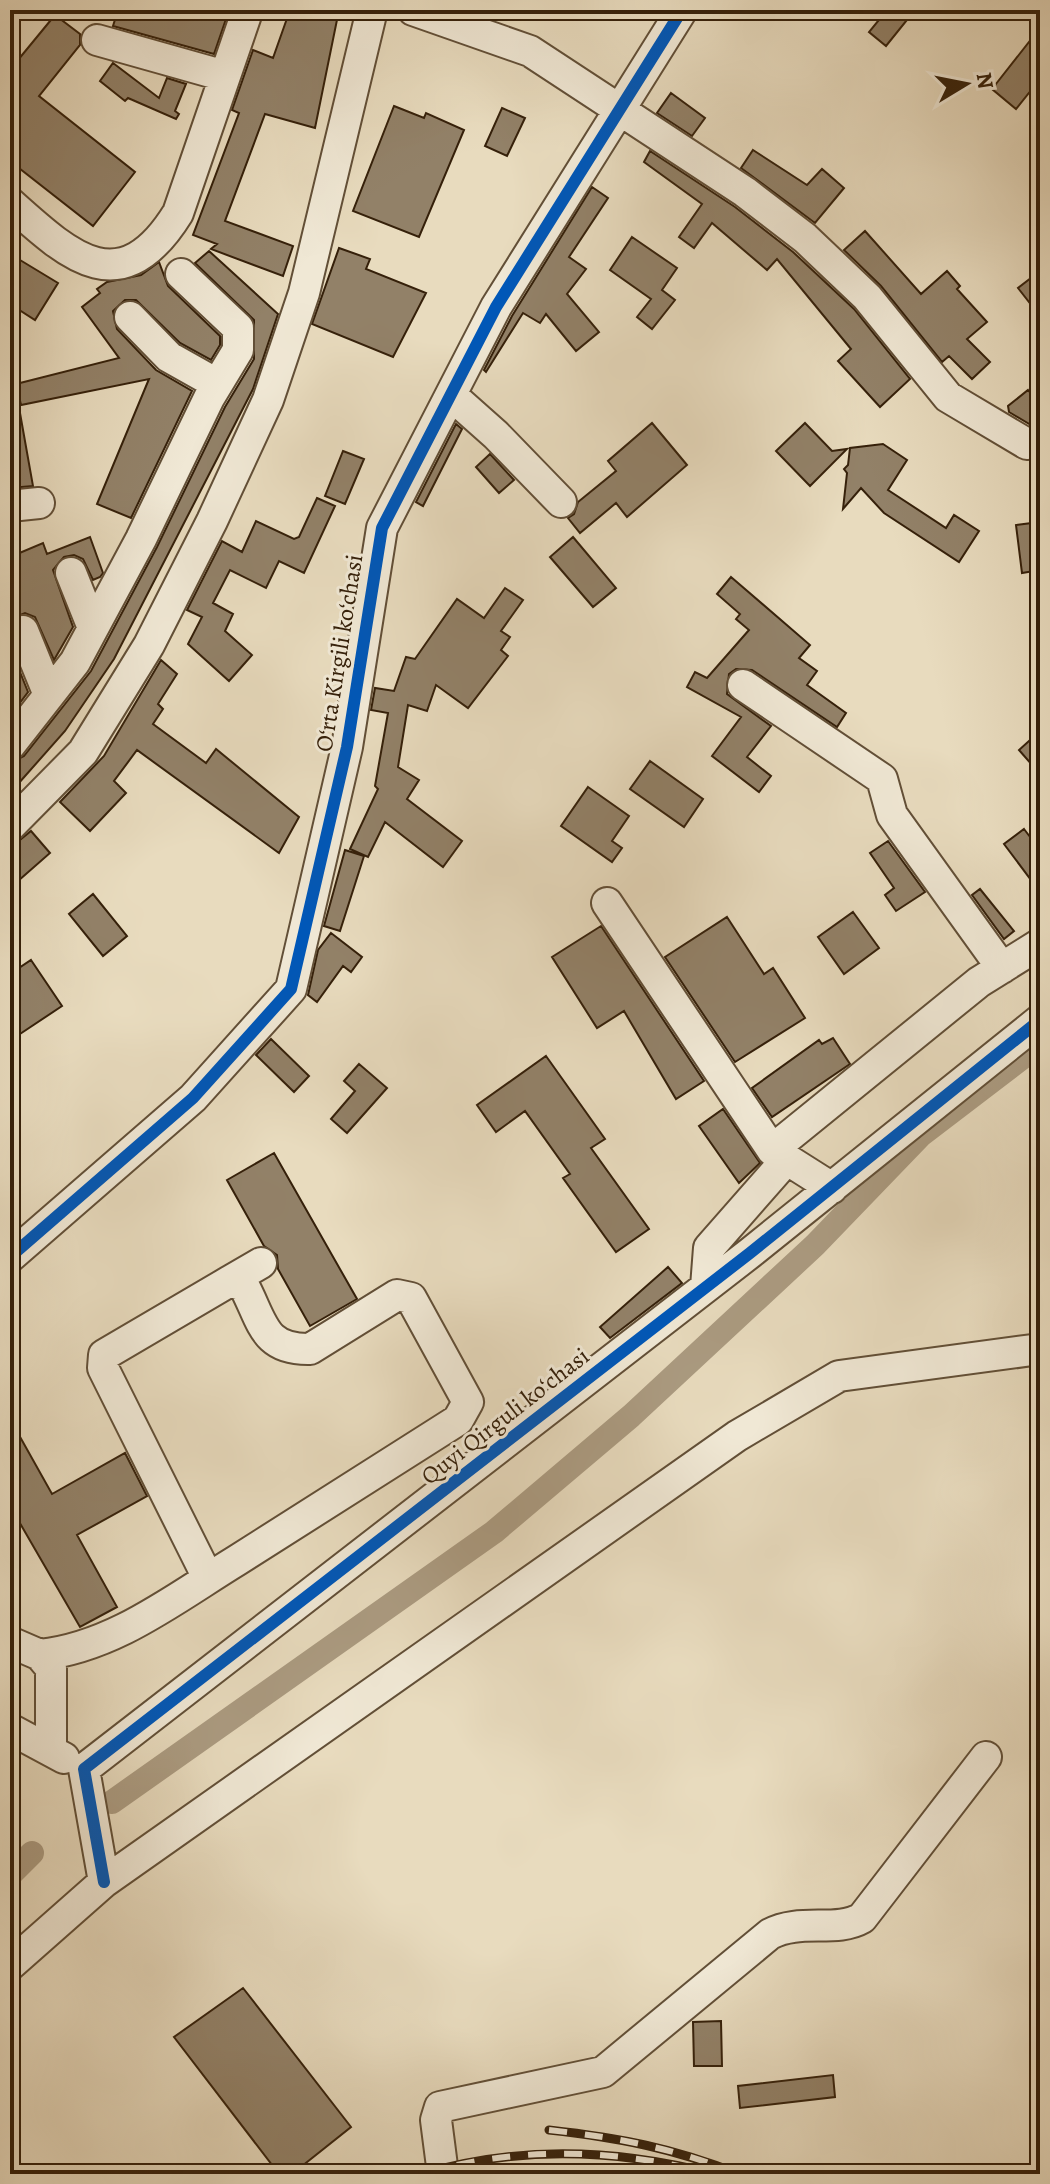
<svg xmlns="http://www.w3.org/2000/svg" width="1050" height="2184" font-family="Alegreya,serif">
  <rect width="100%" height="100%" fill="#e8dbbe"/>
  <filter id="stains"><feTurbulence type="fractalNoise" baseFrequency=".0025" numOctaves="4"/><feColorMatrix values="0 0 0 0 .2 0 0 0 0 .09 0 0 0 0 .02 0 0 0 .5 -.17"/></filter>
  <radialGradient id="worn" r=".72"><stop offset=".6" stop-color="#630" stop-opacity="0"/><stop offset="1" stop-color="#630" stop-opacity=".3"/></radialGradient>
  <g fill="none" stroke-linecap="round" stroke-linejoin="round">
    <path stroke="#ab9b81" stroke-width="24" d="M112,1802L494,1532L631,1416L815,1245L921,1135L1040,1044
      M10,1875L32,1853"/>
  </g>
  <path fill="#928168" stroke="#35200a" stroke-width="2" d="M118,10H195L226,19L214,54L113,26Z
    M290,10H339L315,128L265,114L225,221L293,246L283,276L211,249L217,244L193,235L239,113L232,110L253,50L273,58Z
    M887,10H915L886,46L869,32Z
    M55,15L80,34V45L39,96L135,172L93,226L10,161V53L18,60Z
    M1040,28V79L1016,109L992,89Z
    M113,63L159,98L167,78L186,84L175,111L179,114L176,119L128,98L125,101L100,81Z
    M671,93L705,118L692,136L657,113Z
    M394,106L424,118L426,113L464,130L419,237L353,211Z
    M502,108L525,118L507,156L485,146Z
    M753,150L807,185L822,169L844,188L815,223L741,168Z
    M650,151L735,207L793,252L854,309L910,379L880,407L838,361L851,349L777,259L767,270L712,223L694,248L679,237L702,204L644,162Z
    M592,187L608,198L569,257L586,269L567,294L599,332L576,351L546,314L540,323L523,313L486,372L484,370L512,316Z
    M865,231L921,294L947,271L960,286L957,289L987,322L967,339L990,362L972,379L949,356L942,362L881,286L844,250Z
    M632,237L677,268L662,290L675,300L652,329L637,317L651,299L610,270Z
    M339,248L370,259L366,269L426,293L393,357L312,324Z
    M209,251L278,314L253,389L114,659L65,731L10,793V763L24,756L91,671L157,547L225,407L254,359V320L195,263Z
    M20,260L58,283L35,320L10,304V277Z
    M159,262L168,286L220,336V345L211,360L180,343L136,300H125L113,311L117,329L156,370L192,391L131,518L97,504L149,379L21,405L16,384L119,358L82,307L100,293L97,289L107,282L141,275Z
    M1040,271V316L1018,288Z
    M1028,390L1040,405V424L1031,425L1009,412L1008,406Z
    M10,413H20L33,486L10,488Z
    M652,423L687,465L627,517L616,503L580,533L568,518L574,514L578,502L616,471L608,461Z
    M805,423L832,451L847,449L810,486L776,451Z
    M456,424L462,429L423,506L416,502Z
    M883,444L907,460L888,490L946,528L954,515L979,531L959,562L884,513L861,488L843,509L847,473L844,469L848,465L850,448Z
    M343,451L364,459L345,504L325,496Z
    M490,454L514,480L499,493L476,467Z
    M317,498L335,506L304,573L279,561L266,588L230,570L213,603L233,614L225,631L252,655L229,681L188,644L202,617L187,610L222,541L242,552L256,521L294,539L299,537Z
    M1040,522V570L1022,573L1016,525Z
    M90,537L103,573L100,577L93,580L83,559L74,555L64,557L53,570L73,627L54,660L35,617L25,613L10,619V557L43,543L47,554Z
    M573,537L616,588L593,607L550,557Z
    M731,577L810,645L799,658L817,671L807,685L846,713L837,727L752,670L736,669L729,674L727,694L771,726L747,757L771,776L759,792L712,756L741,717L687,687L695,672L707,678L749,630L736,619L740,614L717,594Z
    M505,588L523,600L501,631L510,637L501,650L508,656L468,708L436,685L427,711L408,705L398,767L419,780L407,799L462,841L443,867L385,822L368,857L350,849L378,789L375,786L388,713L371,710L375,688L394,691L406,657L415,659L457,599L484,618Z
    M10,647L28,692L10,716Z
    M161,660L177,674L158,704L163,709L153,724L206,763L216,749L299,817L279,853L137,750L114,781L126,793L90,831L60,802L104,756Z
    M1040,731V774L1019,750Z
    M650,761L703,799L684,827L630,789Z
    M588,787L629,816L612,841L622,848L612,862L561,826Z
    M1024,829L1040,850V892L1004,844Z
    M31,831L50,853L10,888V848Z
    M888,841L925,892L896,911L885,895L894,888L870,853Z
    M345,850L364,856L340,931L324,926Z
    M980,889L1014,931L1004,939L972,895Z
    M93,894L127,936L103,956L69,914Z
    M853,912L879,948L844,974L818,937Z
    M727,917L764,974L773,968L805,1018L735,1062L665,957Z
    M601,926L704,1081L676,1099L624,1011L597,1028L552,957Z
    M331,933L362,957L351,972L343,966L317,1002L308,995L318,950Z
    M31,960L62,1006L17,1036L10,1026V974Z
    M833,1038L850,1064L772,1117L752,1088L819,1040L822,1044Z
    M271,1039L309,1076L294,1092L256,1055Z
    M546,1056L605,1139L591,1148L649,1229L616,1252L563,1178L570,1174L525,1111L496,1132L477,1105Z
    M359,1064L387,1088L347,1133L331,1119L355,1091L344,1081Z
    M723,1109L760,1163L739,1183L699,1126Z
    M274,1153L357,1299L310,1326L278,1269L277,1255L264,1246L227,1180Z
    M668,1267L682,1283L610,1338L600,1327Z
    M10,1419L52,1494L125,1453L147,1496L77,1535L117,1607L80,1627L10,1506Z
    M243,1988L351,2127L292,2174H279L174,2037Z
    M721,2021L722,2066H694L693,2022Z
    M833,2075L835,2097L740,2108L738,2086Z"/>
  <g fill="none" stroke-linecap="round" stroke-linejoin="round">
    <g stroke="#624f37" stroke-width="34">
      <path id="minor" d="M413,10L530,51L745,192L805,238L867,297L948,397L1027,444L1040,442
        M97,40L225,76
        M10,203C69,256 121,305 178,213L247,12
        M130,317L169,357L217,384
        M451,395L496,435L561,502
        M10,506L39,503
        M71,573L93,628
        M23,631L49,695
        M743,685L882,779L892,815L1002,968
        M10,745L75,662L141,539L209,398L238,350V328L181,274
        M10,826L83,752L149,645L212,521L268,400L304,293L372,10
        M607,903L772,1150L832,1188
        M772,1150L979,982L1040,944
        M10,1257L193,1098L291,989L347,747L382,528L496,307L682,10
        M230,1281L261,1263
        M706,1287L709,1248L787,1159
        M10,1642L40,1655L51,1668V1751
        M40,1655C114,1647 174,1599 236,1561C310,1514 384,1467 458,1420L468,1402L411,1298L397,1295L310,1349C263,1350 263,1322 244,1286L230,1281L104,1355L103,1368L208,1578
        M10,1729L64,1758
        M104,1882L84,1769L750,1253L1040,1020
        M10,1965L104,1882L737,1436L839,1376L1040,1349
        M443,2174L436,2120L440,2107L603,2072L770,1934C800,1918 836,1933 862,1918L986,1757"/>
    </g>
    <use href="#minor" stroke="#f0e8d5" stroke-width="30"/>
    <g stroke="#35200a" stroke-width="9">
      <path id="rail" d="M549,2130C621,2138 672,2148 739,2174
        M422,2174C519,2145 617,2149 714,2174"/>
    </g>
    <use href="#rail" stroke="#f0e8d5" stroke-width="6" stroke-dasharray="18" stroke-linecap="butt"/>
    <g stroke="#f0e8d5" stroke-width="17">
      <path id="cycleway" d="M10,1257L193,1098L291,989L347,747L382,528L496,307L682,10
        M104,1882L84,1769L750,1253L1040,1020"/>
    </g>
    <use href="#cycleway" stroke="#0057b8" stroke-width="12"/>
  </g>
  <g text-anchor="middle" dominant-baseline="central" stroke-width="6" stroke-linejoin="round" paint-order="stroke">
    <g font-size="24" fill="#35200a" stroke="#f0e8d5">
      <text transform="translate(339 653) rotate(-81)">Oʻrta Kirgili koʻchasi</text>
      <text transform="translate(505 1416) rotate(-38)">Quyi Qirguli koʻchasi</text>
    </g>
  </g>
  <rect width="1050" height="2184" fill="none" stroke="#e8dbbe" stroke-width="40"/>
  <rect x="12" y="12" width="1026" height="2160" fill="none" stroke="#35200a" stroke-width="4"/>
  <rect x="20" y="20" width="1010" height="2144" fill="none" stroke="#35200a" stroke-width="2"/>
  <g transform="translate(966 84) rotate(80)" stroke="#f0e8d5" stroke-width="6" paint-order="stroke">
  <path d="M0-6L14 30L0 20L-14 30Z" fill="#35200a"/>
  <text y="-12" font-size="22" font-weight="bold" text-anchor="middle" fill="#35200a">N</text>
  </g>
  <rect width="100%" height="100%" filter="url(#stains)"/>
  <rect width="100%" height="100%" fill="url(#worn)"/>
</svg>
